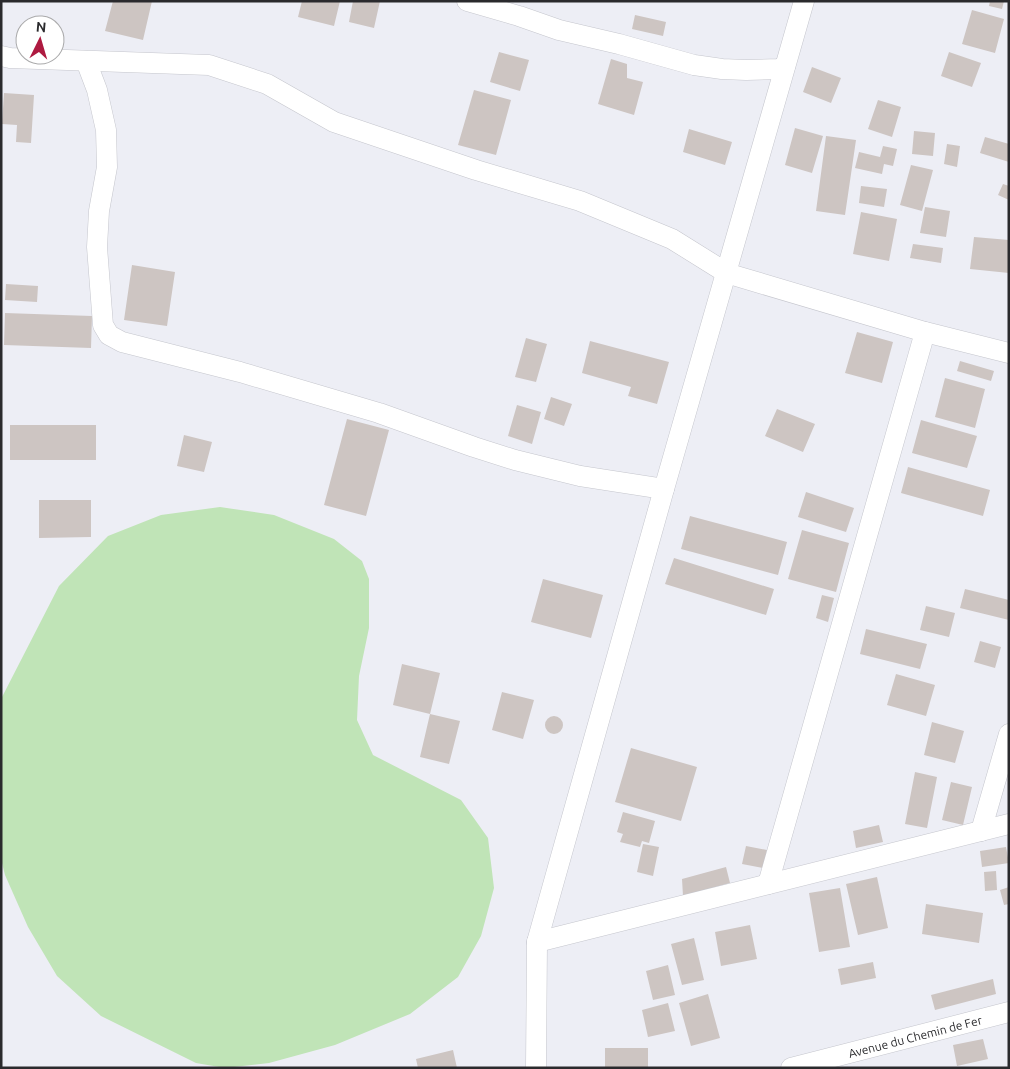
<svg xmlns="http://www.w3.org/2000/svg" width="1010" height="1069" font-family="Ubuntu,sans-serif">
  <rect width="100%" height="100%" fill="#edeef5"/>
  <path fill="#c0e4b7" d="M220,507L274,515L334,539L362,561L369,579V628L359,676L357,720L373,755L461,800L488,838L494,888L481,936L458,977L410,1014L335,1045L269,1063L225,1068L196,1063L101,1016L57,976L28,927L5,875L1,859V699L59,586L108,536L161,515Z"/>
  <path fill="#cdc5c2" d="M113,1H152L143,40L105,31Z
    M302,1H340L334,26L298,17Z
    M353,1H380L374,28L349,22Z
    M990,1H1004L1002,9L989,6Z
    M972,10L1004,19L995,53L962,44Z
    M635,15L666,22L663,36L632,29Z
    M499,52L529,60L520,91L490,82Z
    M949,52L981,63L972,87L941,76Z
    M611,59L627,64V78L643,82L634,115L598,104Z
    M812,67L841,78L831,103L803,92Z
    M474,90L511,100L496,155L458,145Z
    M4,93L34,95L31,143L16,142L17,125L2,124Z
    M878,100L901,107L892,137L868,129Z
    M795,128L823,136L812,173L785,165Z
    M689,129L732,142L725,165L683,152Z
    M914,131L935,133L933,156L912,154Z
    M826,136L856,140L845,215L816,211Z
    M985,137L1009,144V162L980,153Z
    M947,144L960,146L957,167L944,164Z
    M883,146L897,149L893,166L884,164L882,174L855,168L859,152L880,157Z
    M911,165L933,170L922,211L900,205Z
    M1003,184L1009,186V200L998,195Z
    M861,186L887,189L884,207L859,203Z
    M925,207L950,211L946,237L920,233Z
    M861,212L897,219L889,261L853,254Z
    M974,237L1009,240V273L970,269Z
    M913,244L943,248L941,263L910,258Z
    M132,265L175,272L167,326L124,320Z
    M6,284L38,286L37,302L5,300Z
    M5,313L92,316L91,348L4,345Z
    M857,332L893,342L882,383L845,373Z
    M526,338L547,344L536,382L515,377Z
    M590,341L669,362L657,404L628,396L631,387L582,373Z
    M960,361L994,371L991,381L957,371Z
    M945,378L985,389L975,428L935,417Z
    M551,397L572,404L564,426L544,419Z
    M517,405L541,412L532,444L508,436Z
    M777,409L815,424L803,452L765,436Z
    M347,419L389,430L366,516L324,505Z
    M921,420L977,436L967,468L912,453Z
    M10,425H96V460H10Z
    M184,435L212,442L204,472L177,466Z
    M908,467L990,490L983,516L901,493Z
    M806,492L854,508L846,532L798,517Z
    M39,500H91V537L39,538Z
    M690,516L787,542L778,575L681,549Z
    M802,530L849,543L836,592L788,579Z
    M674,558L774,589L766,615L665,584Z
    M543,579L603,595L591,638L531,622Z
    M965,589L1009,600V620L960,608Z
    M822,595L834,598L828,622L816,618Z
    M926,606L955,613L949,637L920,630Z
    M866,629L927,644L920,669L860,654Z
    M980,641L1001,647L995,668L974,662Z
    M402,664L440,673L430,714L393,705Z
    M896,674L935,685L926,716L887,705Z
    M502,692L534,700L523,739L492,730Z
    M430,714L460,721L449,764L420,757Z
    M545 725a9 9 0 1 1 18 0a9 9 0 1 1-18 0Z
    M932,722L964,731L955,763L924,755Z
    M631,748L697,767L681,821L615,802Z
    M915,772L937,777L927,828L905,824Z
    M951,782L972,787L963,825L942,820Z
    M623,812L655,821L649,843L642,841L640,847L620,842L623,834L617,832Z
    M879,825L883,842L856,848L853,831Z
    M643,844L659,847L653,876L637,872Z
    M746,846L767,850L763,868L742,864Z
    M1006,847L1009,863L982,867L980,851Z
    M726,867L730,883L683,896L682,879Z
    M996,871L997,890L985,891L984,872Z
    M877,877L888,928L858,935L846,884Z
    M1009,887V904L1004,905L1000,890Z
    M840,888L850,947L819,952L809,893Z
    M926,904L983,913L979,943L922,934Z
    M750,925L757,959L721,966L715,932Z
    M694,938L704,980L682,985L671,944Z
    M873,962L876,978L841,985L838,969Z
    M668,965L675,995L653,1000L646,971Z
    M993,979L996,994L935,1010L931,995Z
    M708,994L720,1038L691,1046L679,1003Z
    M668,1003L675,1031L648,1037L642,1010Z
    M983,1039L988,1059L957,1066L953,1045Z
    M605,1048H648V1068H605Z
    M453,1050L457,1068H418L416,1059Z"/>
  <g fill="none" stroke-linecap="round" stroke-linejoin="round">
    <g stroke="#c5c6cd" stroke-width="21">
      <g id="street">
        <path d="M467,1L519,16L559,30L619,44L694,65L722,69L746,70L779,69L785,66"/>
        <path d="M1,56L10,58L209,65L267,84L334,122L476,170L580,201L672,239L717,267L726,273L925,332L1009,353"/>
        <path d="M86,61L97,90L106,130L107,167L99,211L97,247L103,325L109,335L122,342L240,372L379,413L474,447L515,460L580,476L664,489"/>
        <path d="M981,831L1009,734"/>
        <path d="M768,884L925,332"/>
        <path d="M537,942L1009,824"/>
        <path d="M536,1068L537,942L664,489L804,1"/>
        <path id="s1" d="M791,1068L1009,1012"/>
      </g>
    </g>
    <use href="#street" stroke="#fff" stroke-width="20"/>
  </g>
  <g text-anchor="middle" dominant-baseline="central" stroke-width="4" stroke-linejoin="round" paint-order="stroke">
    <g font-size="12" fill="#2a2a2d" stroke="#fff">
      <text stroke="none"><textPath href="#s1" startOffset="128">Avenue du Chemin de Fer</textPath></text>
    </g>
  </g>
  <rect width="1010" height="1069" fill="none" stroke="#2a2a2d" stroke-width="5"/>
  <g transform="translate(40 40) rotate(5)"><circle r="24" fill="#ffffff" stroke="#aaaaab"/>
  <path d="M0-4L9 19L0 12L-9 19Z" fill="#ae1a40"/>
  <text y="-8" font-size="14" font-weight="bold" text-anchor="middle" fill="#2a2a2d">N</text>
  </g>
</svg>
